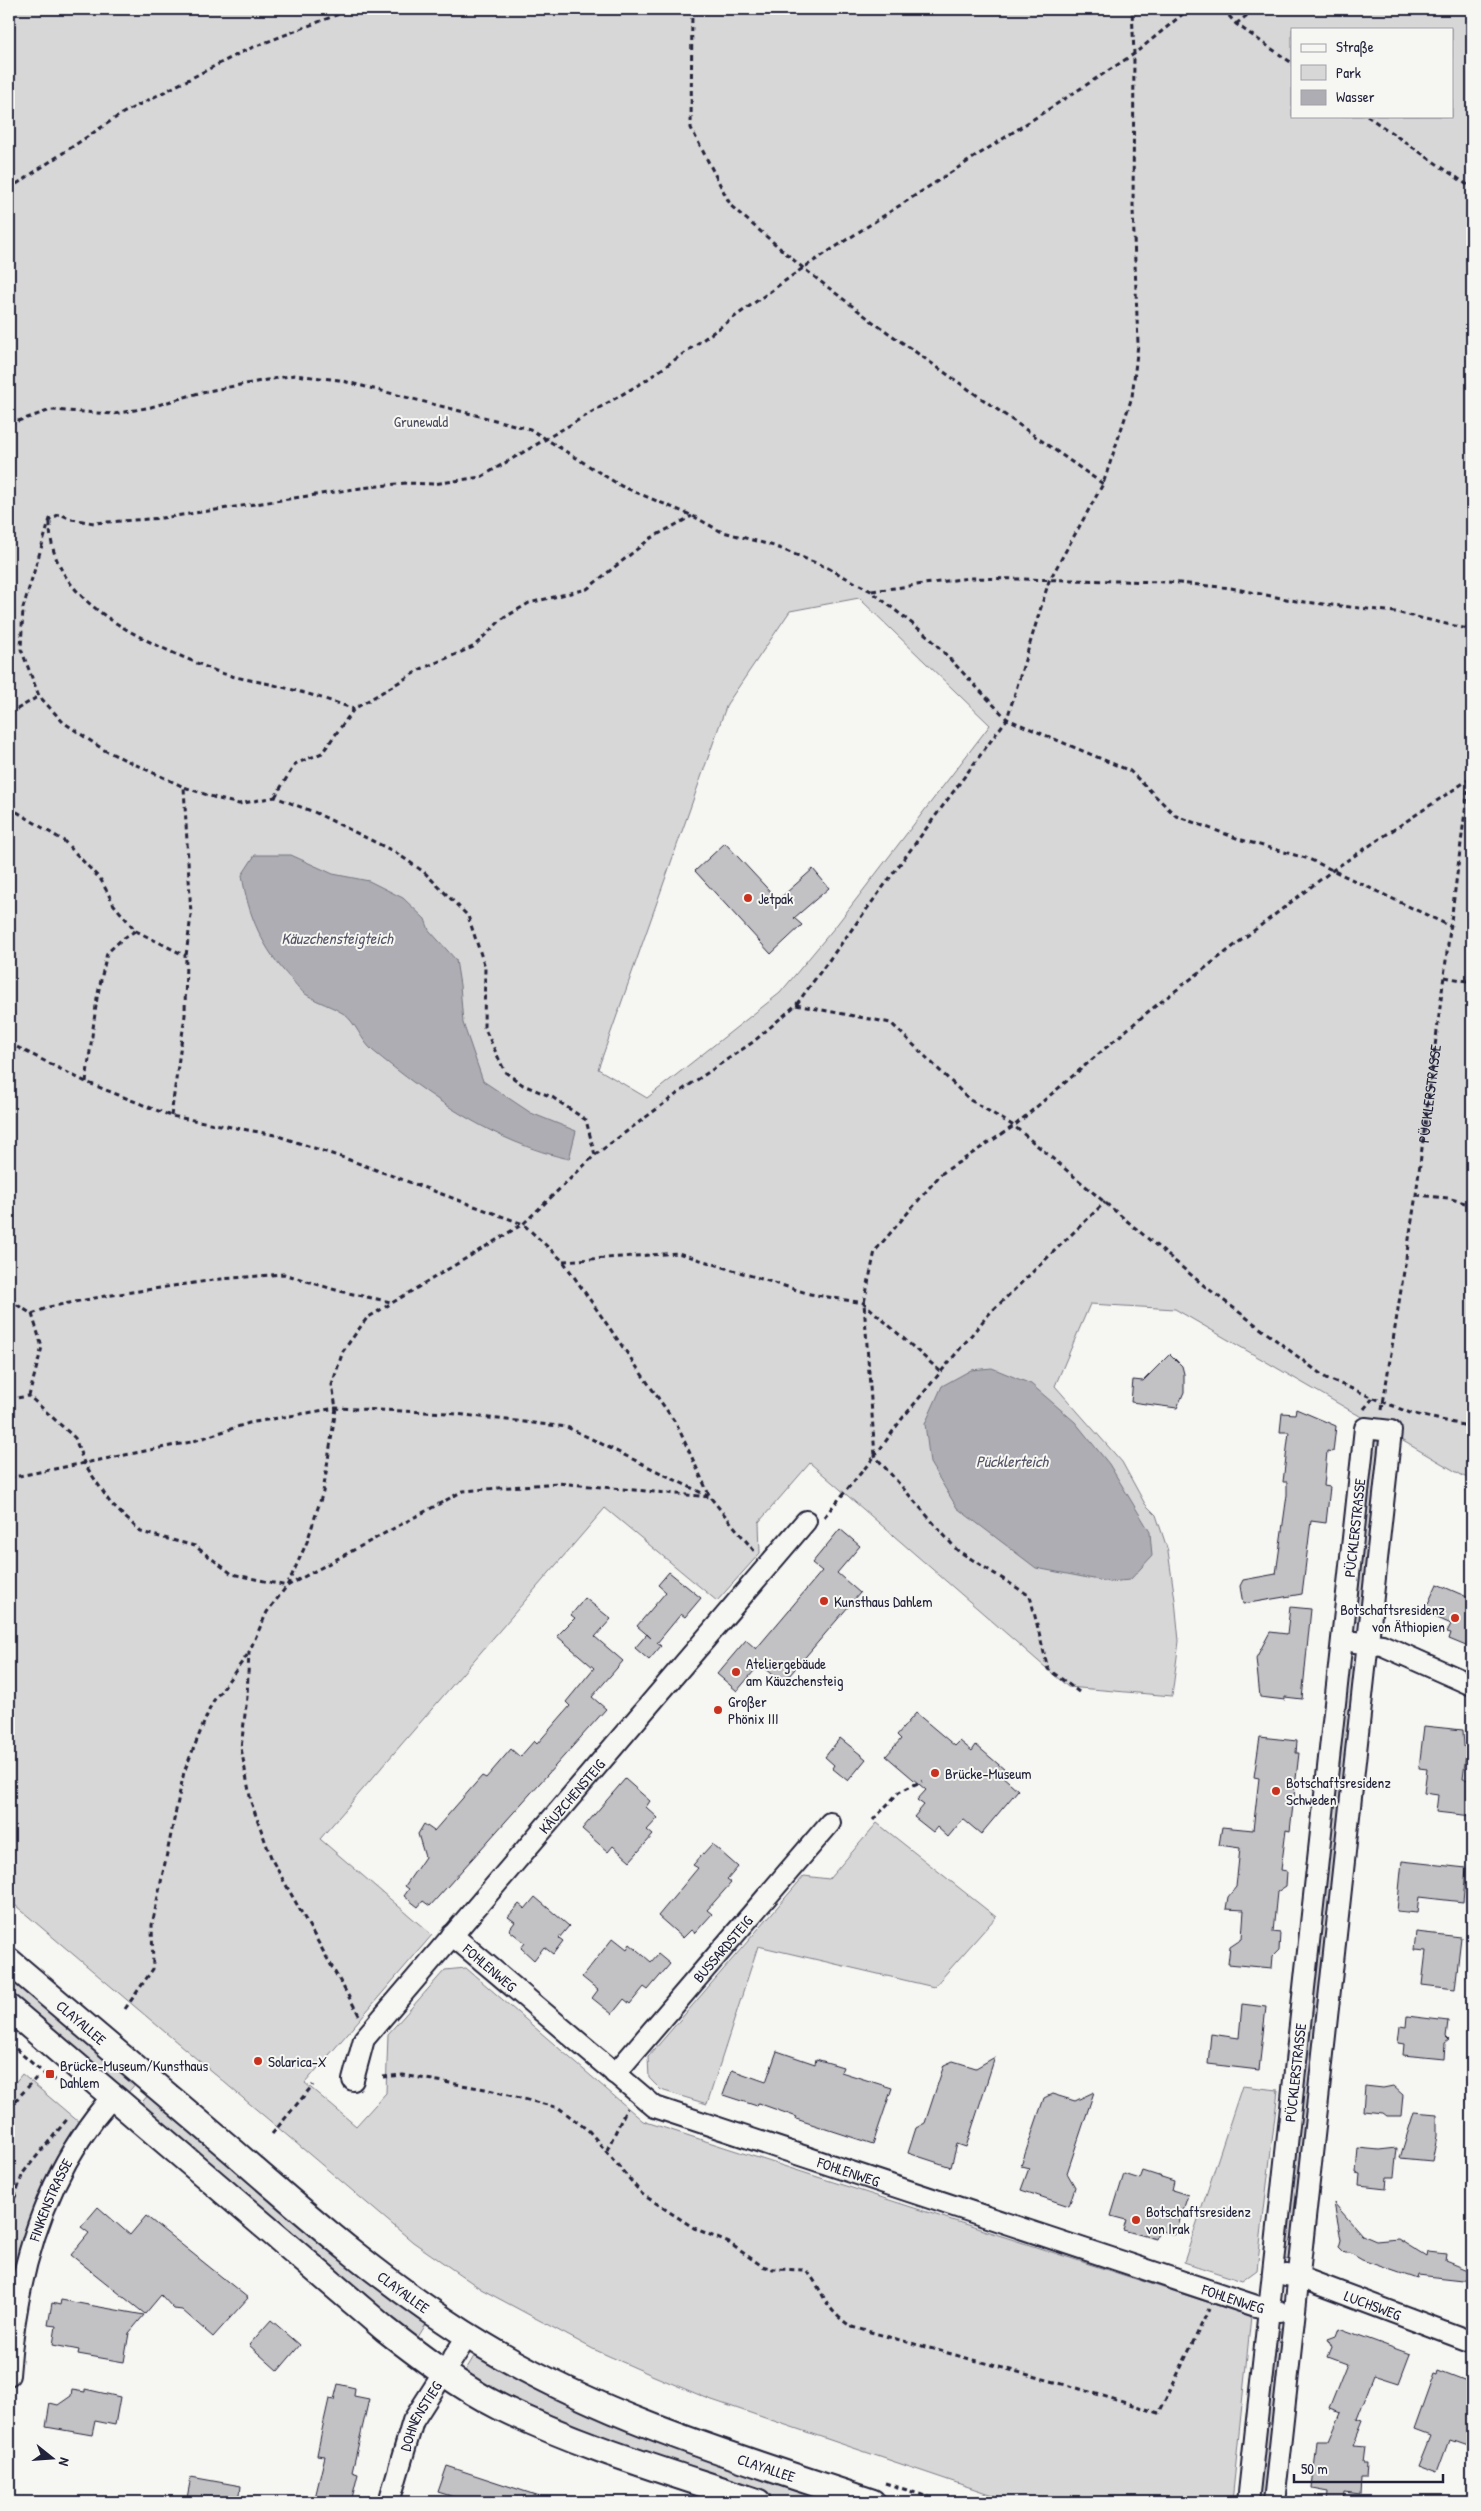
<svg xmlns="http://www.w3.org/2000/svg" width="1481" height="2511" font-family="'Patrick Hand',sans-serif">
  <rect width="100%" height="100%" fill="#f6f6f2"/>
  <filter id="ink" filterUnits="userSpaceOnUse"><feTurbulence type="fractalNoise" baseFrequency=".02" numOctaves="2"/><feDisplacementMap in="SourceGraphic" scale="10" xChannelSelector="R" yChannelSelector="G"/><feConvolveMatrix kernelMatrix="1 2 1 2 8 2 1 2 1" color-interpolation-filters="sRGB"/></filter>
  <g filter="url(#ink)">
    <path fill="#d7d7d7" stroke="#7c7c89" fill-rule="evenodd" d="M9,9H1472V1481L1175,1309L1090,1304L1055,1386L1122,1462L1145,1504L1156,1515L1168,1551L1175,1600L1179,1641L1172,1696L1068,1687L810,1463L759,1522L760,1553L717,1601L605,1508L320,1839L432,1935L305,2083L356,2126L386,2093L388,2034L445,1970L466,1968L643,2121L1251,2316L1232,2502H1013L709,2399L654,2376L593,2349L481,2289L413,2242L9,1900ZM1292,29H1452V116H1292ZM859,598L990,725L835,927L780,993L647,1098L598,1069L727,704L790,611Z
      M1372,1439L1383,1441L1363,1622L1352,1621Z
      M1349,1666L1356,1667L1293,2259L1284,2260Z
      M877,1823L996,1917L934,1987L758,1946L707,2104L661,2090L649,2078L648,2057L804,1876L829,1879Z
      M9,1974L136,2083L125,2096L9,1996Z
      M22,2074L80,2123L54,2167L29,2219L9,2302V2090Z
      M1242,2086L1278,2090L1257,2270L1242,2281L1184,2262Z
      M149,2094L428,2321L415,2342L138,2107Z
      M1280,2328L1284,2330L1266,2502H1255L1275,2329Z
      M476,2353L840,2502H784L674,2466L545,2419L464,2373Z"/>
    <path fill="#adadb3" stroke="#757583" d="M255,855H291L333,874L369,881L403,898L425,919L429,930L456,960L460,985L463,1023L483,1081L531,1113L576,1131L569,1159C495,1143 429,1097 372,1050C361,1040 356,1023 344,1014C333,1006 318,1003 307,995C301,992 296,984 291,979C263,949 248,916 242,875Z
      M992,1368L1031,1384L1075,1422L1109,1464L1150,1532L1152,1556L1130,1580L1109,1582L1036,1568L957,1508L930,1463L925,1424L942,1386L971,1370Z"/>
    <path fill="#c2c2c4" stroke="#22223b" d="M725,843L778,900L813,869L829,888L794,918L802,925L771,954L695,871Z
      M1170,1354L1182,1366L1184,1374V1392L1177,1408L1131,1402L1133,1380L1143,1381Z
      M1296,1409L1336,1426L1333,1452L1327,1451L1324,1486L1330,1487L1326,1523L1311,1521L1302,1594L1243,1604L1240,1586L1243,1580L1276,1574L1287,1495V1482H1283L1289,1432H1280L1282,1413L1295,1414Z
      M840,1529L860,1546L837,1573L860,1593L783,1683L760,1664L737,1691L717,1674L746,1640L756,1649L822,1571L812,1563Z
      M669,1572L701,1598L685,1617L681,1614L657,1643L661,1646L649,1660L635,1648L647,1634L651,1638L637,1626L666,1592L658,1585Z
      M1437,1584L1472,1599V1631L1466,1646L1449,1639L1451,1633L1447,1632L1451,1624L1424,1612Z
      M585,1598L611,1619L595,1637L623,1661L592,1697L606,1709L430,1906L423,1901L418,1907L404,1896L409,1889L405,1886L425,1857L418,1834L424,1824L434,1831L482,1776L486,1778L511,1749L520,1757L534,1741L537,1744L570,1706L566,1702L594,1668L557,1636L575,1618L571,1615Z
      M1290,1607L1311,1609L1302,1699L1285,1697V1700L1260,1697L1256,1658L1270,1632L1287,1634Z
      M916,1713L955,1746L960,1741L972,1751L976,1745L1005,1770L1001,1775L1018,1790L981,1834L963,1819L948,1837L937,1827L933,1832L914,1817L924,1805L917,1800L926,1790L886,1756L901,1739L897,1735Z
      M1424,1726L1463,1730L1464,1747H1467L1463,1779L1472,1780V1816L1436,1812L1438,1795L1424,1793L1427,1769L1419,1768Z
      M1260,1737L1297,1741L1296,1753H1299L1290,1831L1286,1830L1281,1870L1287,1871L1286,1886L1277,1892L1273,1932L1280,1933L1279,1950L1273,1956L1272,1968L1228,1964L1230,1946L1242,1938L1244,1910L1226,1909L1228,1897L1236,1887L1240,1848L1219,1845L1222,1827L1253,1830L1259,1778L1254,1777Z
      M840,1738L866,1759L848,1781L832,1768L834,1765L825,1757Z
      M625,1779L650,1801L646,1807L658,1818L647,1830L653,1835L630,1861L613,1846L608,1852L582,1829Z
      M712,1844L738,1867L727,1880L731,1883L707,1910L712,1914L695,1933L691,1930L683,1938L658,1916L698,1868L693,1865Z
      M1402,1861L1466,1868L1463,1902L1419,1897L1417,1913L1397,1911Z
      M535,1897L569,1926L559,1938L563,1941L553,1954L544,1947L534,1960L521,1948L525,1943L509,1930L515,1922L508,1917L519,1904L525,1909Z
      M1416,1932L1461,1937L1455,1989L1422,1985L1426,1951L1414,1950Z
      M613,1938L627,1949L630,1944L651,1962L658,1954L670,1964L648,1990L644,1987L630,2004L624,1999L612,2014L592,1998L598,1990L582,1977Z
      M1242,2004L1266,2007L1259,2070L1208,2064L1211,2034L1239,2038Z
      M1407,2016L1448,2021L1446,2037L1449,2040L1445,2043L1444,2059L1403,2055L1404,2044L1398,2043L1400,2026L1406,2027Z
      M777,2051L815,2064L816,2059L843,2067L841,2072L892,2088L873,2144L796,2119L797,2117L758,2103L757,2106L723,2095L732,2070L766,2082Z
      M995,2057L966,2147L957,2144L951,2167L908,2153L916,2128L925,2123L944,2065L953,2061L976,2068Z
      M1365,2086L1383,2088L1393,2086L1403,2095L1401,2116H1387L1383,2113L1363,2111Z
      M1094,2092L1067,2173L1075,2187L1069,2206L1021,2190L1029,2168L1021,2166L1044,2098L1052,2094L1075,2101Z
      M1414,2112L1437,2114V2136L1432,2161L1400,2158Z
      M1358,2148L1379,2150L1397,2148L1394,2177H1387L1386,2188L1359,2185L1360,2174L1356,2173Z
      M1143,2171L1174,2181L1172,2190L1188,2195L1175,2235L1159,2230L1156,2239L1123,2230L1126,2220L1111,2216L1124,2174L1140,2179Z
      M1334,2203L1362,2235L1376,2241L1398,2239L1427,2257L1428,2252L1446,2254L1445,2261L1472,2272V2281L1418,2275L1417,2279L1362,2260L1350,2253H1345L1339,2247L1341,2240Z
      M98,2207L130,2235L146,2216L248,2298L213,2337L182,2310L174,2309L161,2295L145,2314L71,2255L89,2233L81,2227Z
      M61,2300L144,2315L129,2333L124,2362L78,2354L79,2350L53,2345L56,2326L48,2325L52,2303L60,2305Z
      M271,2320L300,2345L278,2371L249,2345Z
      M1339,2328L1410,2354L1399,2383L1374,2375L1357,2419L1363,2421L1353,2446L1365,2447L1363,2463H1367L1366,2479H1361L1360,2495L1344,2493L1343,2502H1327L1328,2492L1312,2489L1317,2441H1329L1341,2413L1329,2409L1347,2364L1328,2357L1332,2347L1328,2339L1336,2336Z
      M1438,2371L1472,2384V2448L1449,2440L1437,2473L1418,2466L1430,2436L1414,2430L1434,2374L1437,2375Z
      M338,2384L355,2388L354,2396L369,2399L352,2472L358,2474L351,2502H314L325,2456L317,2455L322,2430L329,2399L334,2400Z
      M85,2389L120,2397L115,2425L95,2421L92,2435L46,2427L50,2403L58,2405L71,2396L72,2390L85,2392Z
      M447,2466L548,2499V2502H470L438,2492Z
      M191,2477L241,2486L239,2502H189L190,2498H187Z"/>
    <g fill="none" stroke-linecap="round" stroke-linejoin="round">
      <g stroke="#22223b" stroke-width="24">
        <g id="minor">
          <path d="M1355,1642L1382,1645L1472,1685"/>
          <path id="s2" d="M452,1935L655,2107L1256,2306L1279,2311"/>
          <path id="s3" d="M615,2074L830,1823"/>
          <path id="s4" d="M353,2080L364,2039L806,1521"/>
          <path id="s5" d="M1286,2275L1299,2277L1472,2342"/>
          <path id="s6" d="M9,2375C16,2274 44,2174 112,2097"/>
          <path id="s7" d="M389,2502L413,2421L468,2335"/>
          <path id="s8" d="M1248,2502L1365,1428L1391,1431L1274,2502"/>
        </g>
      </g>
      <g stroke="#22223b" stroke-width="29">
        <g id="major">
          <path id="s9" d="M9,1961C84,2024 159,2088 234,2152C314,2222 392,2290 483,2345C604,2418 739,2458 872,2502"/>
          <path d="M9,2008L385,2329C422,2358 460,2387 502,2408C584,2448 672,2473 758,2502"/>
        </g>
      </g>
      <g stroke="#22223b" stroke-width="3" stroke-dasharray="5 4" stroke-linecap="butt">
        <path d="M692,9L691,128L731,206L803,268L873,322L1103,484"/>
        <path d="M1223,9L1236,24L1292,63"/>
        <path d="M1236,24L1255,9"/>
        <path d="M1367,116L1472,188"/>
        <path d="M9,189L123,113L246,50L352,9"/>
        <path d="M9,424L51,410L114,414L151,407L202,392L294,375L339,380L530,429L621,486L693,516L720,531L774,546L826,567L871,591L929,637L1007,719L1130,771L1176,816L1242,840L1309,859L1452,927"/>
        <path d="M50,522C48,605 148,642 211,669C229,677 251,680 270,684C299,691 327,699 354,709"/>
        <path d="M872,591L969,578L1168,582L1231,588L1296,601L1395,612L1472,630"/>
        <path d="M9,714L39,696"/>
        <path d="M275,797L295,764L322,753L354,709L421,669L473,647L502,619L529,603L587,589L651,538L692,516"/>
        <path d="M9,807L64,841L101,880L114,905L136,931L186,956"/>
        <path d="M1445,977L1472,982"/>
        <path d="M796,1005L891,1023L970,1100L1014,1126L1202,1284L1326,1378L1410,1413L1472,1427"/>
        <path d="M9,1043L86,1082L171,1116L275,1135L344,1158L523,1224L563,1261L677,1425L710,1497L755,1552"/>
        <path d="M86,1082L97,998L107,953L121,940L135,931"/>
        <path d="M171,1116L185,1015L186,956L191,915L184,787"/>
        <path d="M595,1155L586,1120L552,1097L523,1085L505,1072L484,1027L485,967L468,916L424,872L395,852L314,812L275,797L239,804L219,799L184,787L104,750L63,722L39,696L21,649L23,608L50,519L60,514L71,519L94,523L162,518L361,488L406,483L434,484L481,477L645,381L803,268L1134,54L1189,9"/>
        <path d="M1416,1195L1448,1198L1472,1205"/>
        <path d="M563,1261L678,1253L810,1294L864,1303L941,1372"/>
        <path d="M9,1300L32,1314L49,1307L105,1296L221,1279L284,1274L339,1291L391,1302"/>
        <path d="M32,1314L42,1347L29,1396L75,1438L84,1463L111,1504L141,1532L195,1546L232,1574L287,1586L463,1491L558,1483L710,1497"/>
        <path d="M9,1399L29,1396"/>
        <path d="M1364,1409L1373,1398"/>
        <path id="s1" d="M1382,1410L1416,1195L1472,757"/>
        <path d="M9,1478L191,1442L249,1423L336,1408L447,1413L567,1427L708,1496"/>
        <path d="M824,1517L875,1456L864,1303L875,1251L941,1174L1014,1126L1149,1011L1333,870L1468,780"/>
        <path d="M1079,1692L1048,1669L1030,1596L957,1550L875,1456L901,1420L988,1315L1105,1202"/>
        <path d="M873,1820L899,1792L922,1781"/>
        <path d="M9,1933L15,1939"/>
        <path d="M125,2009L153,1969L152,1925L184,1772L212,1703L248,1654"/>
        <path d="M359,2015L272,1860L251,1802L241,1748L247,1697L249,1652L267,1612L287,1586L307,1542L323,1492L336,1408L332,1385L343,1351L367,1318L523,1224L595,1155L685,1088L753,1042L796,1005L1007,719L1049,581L1103,484L1132,397L1138,344L1133,209L1134,54L1132,9"/>
        <path d="M9,2043L48,2077L61,2083"/>
        <path d="M383,2077L403,2075L485,2089L559,2108L589,2131L642,2194L694,2228L729,2243L762,2266L773,2269L806,2270C826,2293 822,2308 852,2327L1077,2388L1159,2413L1209,2309"/>
        <path d="M9,2108L36,2078"/>
        <path d="M272,2134L313,2085"/>
        <path d="M607,2150L627,2108"/>
        <path d="M9,2215L23,2173L69,2117"/>
        <path d="M885,2483L944,2502"/>
      </g>
      <use href="#minor" stroke="#f6f6f2" stroke-width="20"/>
      <use href="#major" stroke="#f6f6f2" stroke-width="25"/>
    </g>
  </g>
  <g fill="#c8321e" stroke="#f6f6f2" stroke-width="2">
    <circle cx="748" cy="898" r="5"/>
    <circle cx="824" cy="1601" r="5"/>
    <circle cx="1455" cy="1618" r="5"/>
    <circle cx="736" cy="1672" r="5"/>
    <circle cx="718" cy="1710" r="5"/>
    <circle cx="935" cy="1773" r="5"/>
    <circle cx="1276" cy="1791" r="5"/>
    <circle cx="258" cy="2061" r="5"/>
    <rect x="45" y="2069" width="10" height="10" rx="2.5"/>
    <circle cx="1136" cy="2220" r="5"/>
  </g>
  <g text-anchor="middle" dominant-baseline="central" stroke-width="4" stroke-linejoin="round" paint-order="stroke">
    <g font-size="15" fill="#4f4f62" stroke="#f6f6f2">
      <text x="421" y="421">Grunewald</text>
    </g>
    <g font-size="15" fill="#22223b" stroke="#f6f6f2" text-anchor="start">
      <text x="758" y="898">Jetpak</text>
      <text x="834" y="1601">Kunsthaus Dahlem</text>
      <text x="1445" y="1609" text-anchor="end">Botschaftsresidenz<tspan x="1445" dy="17">von Äthiopien</tspan></text>
      <text x="746" y="1663">Ateliergebäude<tspan x="746" dy="17">am Käuzchensteig</tspan></text>
      <text x="728" y="1701">Großer<tspan x="728" dy="17">Phönix III</tspan></text>
      <text x="945" y="1773">Brücke-Museum</text>
      <text x="1286" y="1782">Botschaftsresidenz<tspan x="1286" dy="17">Schweden</tspan></text>
      <text x="268" y="2061">Solarica-X</text>
      <text x="60" y="2065">Brücke-Museum/Kunsthaus<tspan x="60" dy="17">Dahlem</tspan></text>
      <text x="1146" y="2211">Botschaftsresidenz<tspan x="1146" dy="17">von Irak</tspan></text>
    </g>
    <g font-size="15" fill="#22223b" stroke="#f6f6f2">
      <text stroke="none"><textPath href="#s1" startOffset="320">PÜCKLERSTRASSE</textPath></text>
      <text stroke="none"><textPath href="#s8" startOffset="980">PÜCKLERSTRASSE</textPath></text>
      <text stroke="none"><textPath href="#s4" startOffset="362">KÄUZCHENSTEIG</textPath></text>
      <text stroke="none"><textPath href="#s3" startOffset="165">BUSSARDSTEIG</textPath></text>
      <text stroke="none"><textPath href="#s2" startOffset="50">FOHLENWEG</textPath></text>
      <text stroke="none"><textPath href="#s9" startOffset="95">CLAYALLEE</textPath></text>
      <text stroke="none"><textPath href="#s8" startOffset="432">PÜCKLERSTRASSE</textPath></text>
      <text stroke="none"><textPath href="#s2" startOffset="470">FOHLENWEG</textPath></text>
      <text stroke="none"><textPath href="#s6" startOffset="181">FINKENSTRASSE</textPath></text>
      <text stroke="none"><textPath href="#s9" startOffset="515">CLAYALLEE</textPath></text>
      <text stroke="none"><textPath href="#s2" startOffset="875">FOHLENWEG</textPath></text>
      <text stroke="none"><textPath href="#s5" startOffset="92">LUCHSWEG</textPath></text>
      <text stroke="none"><textPath href="#s7" startOffset="92">DOHNENSTIEG</textPath></text>
      <text stroke="none"><textPath href="#s9" startOffset="920">CLAYALLEE</textPath></text>
    </g>
    <g font-size="16" font-style="italic" fill="#535365" stroke="#f6f6f2">
      <text x="337" y="938">Käuzchensteigteich</text>
      <text x="1012" y="1461">Pücklerteich</text>
    </g>
  </g>
  <rect width="1481" height="2511" fill="none" stroke="#f6f6f2" stroke-width="30"/>
  <rect x="15" y="15" width="1451" height="2481" fill="none" stroke="#22223b" stroke-width="2" filter="url(#ink)"/>
  <rect x="1291" y="28" width="162" height="90" fill="#f6f6f2" stroke="#a1a1a9"/>
  <rect x="1301" y="44" width="25" height="8" fill="#f6f6f2" stroke="#a1a1a9"/>
  <text x="1336" y="52" font-size="15" fill="#22223b">Straße</text>
  <rect x="1301" y="65" width="25" height="15" fill="#d7d7d7" stroke="#a1a1a9"/>
  <text x="1336" y="78" font-size="15" fill="#22223b">Park</text>
  <rect x="1301" y="90" width="25" height="15" fill="#adadb3" stroke="#a1a1a9"/>
  <text x="1336" y="102" font-size="15" fill="#22223b">Wasser</text>
  <g transform="translate(52 2458) rotate(107)" stroke="#f6f6f2" stroke-width="4" paint-order="stroke">
  <path d="M0-4L9 19L0 12L-9 19Z" fill="#22223b"/>
  <text y="-8" font-size="14" font-weight="bold" text-anchor="middle" fill="#22223b">N</text>
  </g>
  <path d="M1294 2474v8h149v-8" fill="none" stroke="#22223b" stroke-width="2.5"/>
  <text x="1301" y="2474" font-size="15" fill="#22223b" stroke="#f6f6f2" stroke-width="4" paint-order="stroke">50 m</text>
</svg>
